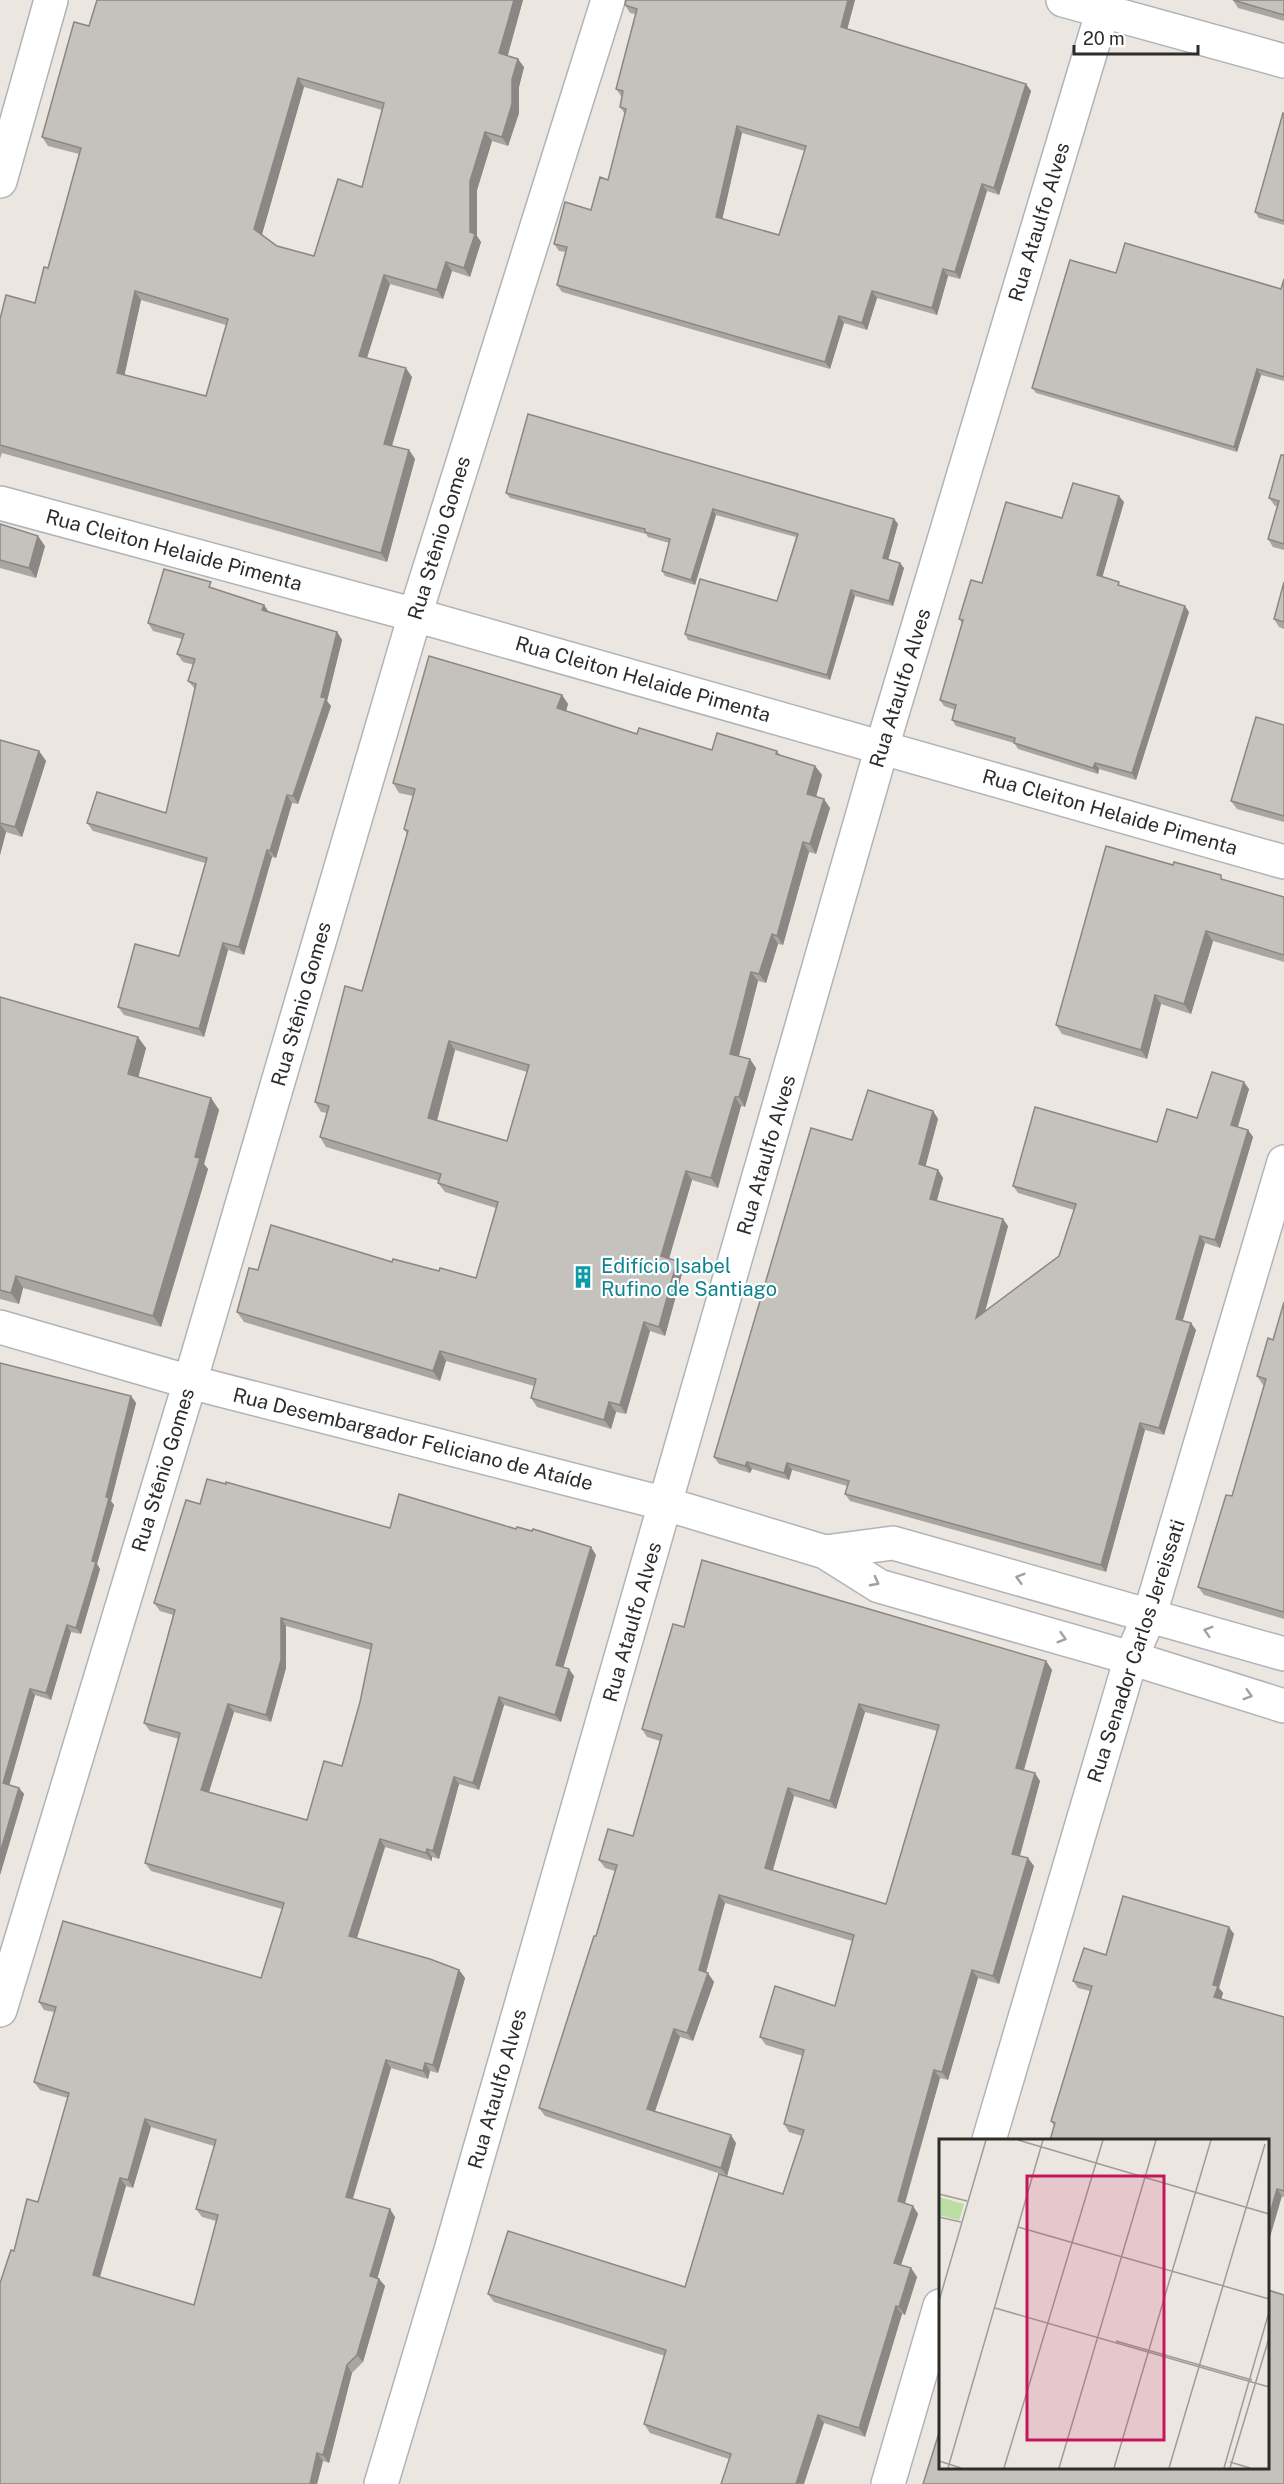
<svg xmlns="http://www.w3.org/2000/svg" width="1284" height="2484" font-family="'Public Sans',sans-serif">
  <rect width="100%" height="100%" fill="#ece6e0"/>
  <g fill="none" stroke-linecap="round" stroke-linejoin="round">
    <g stroke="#b1b3bb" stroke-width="36">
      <path id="street" d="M0,503L415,615L1284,862
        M0,1327L190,1382L666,1504L825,1552L879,1586L1131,1658L1284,1706
        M825,1552L893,1543L1284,1654
        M0,2010L190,1382L415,615L608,0
        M989,2140L1131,1658L1150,1614L1284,1162
        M381,2484L451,2250L882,747L1106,0
        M888,2484L940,2306"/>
    </g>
    <g stroke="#b1b3bb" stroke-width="36">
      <path id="secondary" d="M1063,0L1284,61
        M0,181L51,0"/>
    </g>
    <use href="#street" stroke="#fff" stroke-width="33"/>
    <use href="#secondary" stroke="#fff" stroke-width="33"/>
  </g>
  <path fill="#a9a6a2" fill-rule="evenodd" d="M523,0L507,56L524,67L519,87V113L508,146L492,141L477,190V236L481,242L470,277L452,271L443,299L390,284L367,358L412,377L392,446L409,450L415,459L387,562L2,453L0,459V319L35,303L48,268L79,154L48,146L42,137L89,26ZM304,87L382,110L362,187L314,256L277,246L262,234ZM141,300L226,325L206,396L124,375Z
    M626,0H855L847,29L1026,84L1031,91L999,195L987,191L960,279L948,276L937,315L877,298L867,330L844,323L830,369L562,292L557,285L566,252L559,251L554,244L591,210L608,180L625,114L620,107L622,97L621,96L616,89L635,14L630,13L625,5ZM742,133L805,151L779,235L722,219Z
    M1233,0H1284V21L1238,8Z
    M1284,114V225L1259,218L1255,212Z
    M1116,273L1281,289L1284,279V381L1261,375L1237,452L1036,393L1032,388Z
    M1284,455V550L1273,547L1268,539L1277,506H1275L1269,498Z
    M506,493L894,519L898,524L888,560L904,568L893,606L855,596L830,680L688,640L685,634L777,601L796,537L716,515L695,585L665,576L662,571L669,543L648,537L646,534L510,498Z
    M1124,502L1102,577L1122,587L1189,612L1136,780L1099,769L1098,774L1018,749L1014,743L956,726L952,720L955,710L944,706L940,700L962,623L959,619L982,583L1062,518Z
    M0,524L45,546L36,578L0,568Z
    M1284,582V629L1279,627L1274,619Z
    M215,589L264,605L269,612L337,632L342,640L327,701L331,706L298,804L292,803L276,858L272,857L244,955L228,950L204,1037L124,1015L118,1007L179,956L205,863L93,831L87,823L166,813L195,689L188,681L194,665L183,662L177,654L182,639L153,631L148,623Z
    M562,695L568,704L566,711L637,734L712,750L777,751L781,756L815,766L822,775L816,797L830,808L816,854L809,852L783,945L778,944L766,983L758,981L739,1056L756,1068L745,1107L741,1106L718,1188L692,1180L669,1259L683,1270L665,1336L650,1331L626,1414L616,1412L611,1429L537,1407L531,1398L534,1386L446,1361L440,1381L244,1322L237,1312L258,1270L392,1262L476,1278L496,1208L445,1192L438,1183L439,1181L326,1147L320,1137L327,1113L321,1112L315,1102L362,991L407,834L404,829L413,796L399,793L393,783ZM455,1050L527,1072L507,1141L437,1121Z
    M1284,725V822L1237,809L1231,801Z
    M0,740L39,751L46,761L22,837L6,832L0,855Z
    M1173,865L1284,897V962L1213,941L1191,1014L1161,1004L1147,1059L1062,1034L1056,1025Z
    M0,997L146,1048L138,1077L211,1098L219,1110L204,1164L208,1169L161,1327L23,1288L19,1304L0,1299Z
    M1249,1089L1238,1127L1248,1130L1253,1137L1220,1248L1205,1243L1183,1320L1196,1330L1164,1435L1145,1430L1106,1572L850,1501L845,1494L847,1486L792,1470L789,1480L752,1469L750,1473L719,1464L714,1457L852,1140L933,1111L938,1119L925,1166L938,1170L943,1178L937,1201L1008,1226L985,1312L1059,1256L1074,1210L1018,1193L1013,1186L1157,1142L1197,1118Z
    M1284,1302V1619L1204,1595L1198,1587L1232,1496L1264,1385H1263L1257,1376L1273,1340Z
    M0,1363L131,1396L136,1403L111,1501L114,1505L97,1564L100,1569L81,1634L71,1632L51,1700L35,1695L9,1785L19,1788L24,1794L0,1875Z
    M200,1504L596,1555L563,1667L574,1676L561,1722L504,1705L479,1790L459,1784L439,1859L432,1857V1861L385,1847L357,1938L459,1970L465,1978L438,2073L430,2071L428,2079L391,2068L353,2199L395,2217L377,2278L379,2279L385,2286L363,2362L352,2373L329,2463L323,2461L317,2484H0L14,2251L38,2202L68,2098L40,2090L34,2082L54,2012L44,2010L39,2002L261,1978L282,1909L151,1871L145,1863L179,1739L150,1731L144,1723L173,1615L160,1611L154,1603ZM286,1626L371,1650L360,1702L342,1766L307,1820L209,1792L234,1712L271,1722L286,1668ZM151,2127L214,2146L196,2209L202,2217L216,2221L194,2305L100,2277L126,2186L133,2188Z
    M684,1627L1046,1661L1052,1670L1024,1770L1040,1781L1020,1856L1034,1866L999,1984L978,1978L948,2080L940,2078L905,2204L913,2206L918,2214L901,2265L911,2268L917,2277L905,2315L902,2314L865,2437L824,2423L729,2459L650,2433L644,2424L665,2356L494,2302L488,2294L685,2287L783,2194L802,2136L789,2132L784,2124L803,2056L766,2045L760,2037L835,2006L852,1941L725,1903L706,1973L714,1982L693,2041L680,2037L655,2111L736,2143L727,2176L545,2116L539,2108L596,1936L615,1871L605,1868L599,1860L633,1836L660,1741L647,1737L642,1729ZM865,1712L937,1731L886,1904L773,1870L794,1796L836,1809Z
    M1234,1934L1219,1988L1223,1993L1221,1999L1284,2017V2197L1054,2126L1051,2121L1090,1991L1078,1988L1073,1981L1106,1955Z"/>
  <path fill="#8a8784" d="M514,0H523L506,62L499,53Z
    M848,0H855L846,34L841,27Z
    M518,59L524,67L519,87V113L508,146L502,137L512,79Z
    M298,78L304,87L261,238L254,229Z
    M1026,84L1031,91L999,195L994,188Z
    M737,126L742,133L721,225L716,217Z
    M485,132L492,141L477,190V236L481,242L470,277L464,268L470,232V181Z
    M982,184L987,191L960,279L955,272Z
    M446,262L452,271L443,299L437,290Z
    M943,269L948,276L937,315L932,308Z
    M384,275L390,284L365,364L359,356Z
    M135,291L141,300L123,382L117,373Z
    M872,291L877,298L867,330L862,323Z
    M839,316L844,323L830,369L825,362Z
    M406,368L412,377L390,452L384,444Z
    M1257,369L1261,375L1237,452L1234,447Z
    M409,450L415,459L387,562L381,553Z
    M1119,496L1124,502L1101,582L1097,575Z
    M713,509L716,515L695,585L691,580Z
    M894,519L898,524L887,564L883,558Z
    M38,536L45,546L36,578L29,568Z
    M900,563L904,568L893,606L889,601Z
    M851,590L855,596L830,680L827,675Z
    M264,605L269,613L262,610Z
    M1185,606L1189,612L1136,780L1132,773Z
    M337,632L342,640L327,701L331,706L298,804L293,796L321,697Z
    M562,695L568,704L564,718L557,708Z
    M39,751L46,761L22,837L15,827Z
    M1095,763L1099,769L1098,774L1093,768Z
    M815,766L822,775L814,804L807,794Z
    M287,795L292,803L276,858L270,851Z
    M824,799L830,808L816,854L810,844Z
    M0,824L6,832L0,855Z
    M803,842L809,852L783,945L777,936Z
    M267,850L272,857L244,955L239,947Z
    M1206,931L1213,941L1191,1014L1184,1004Z
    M772,934L778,944L766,983L759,974Z
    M223,943L228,950L204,1037L199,1029Z
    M751,972L758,981L737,1063L730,1054Z
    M1155,995L1161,1004L1147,1059L1141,1050Z
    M138,1037L146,1048L136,1086L128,1074Z
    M449,1041L455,1050L435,1128L428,1118Z
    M750,1059L756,1068L745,1107L739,1097Z
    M1244,1082L1249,1089L1236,1132L1231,1125Z
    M735,1097L741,1106L718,1188L711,1178Z
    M211,1098L219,1110L204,1164L208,1169L161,1327L153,1316Z
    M933,1111L938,1119L924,1172L919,1164Z
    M1248,1130L1253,1137L1220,1248L1215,1240Z
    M938,1170L943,1178L935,1206L930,1199Z
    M686,1171L692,1180L667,1265L661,1256Z
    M1003,1219L1008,1226L981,1326L976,1318Z
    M1200,1236L1205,1243L1181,1326L1176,1319Z
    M677,1261L683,1270L665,1336L659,1327Z
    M16,1276L23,1288L19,1304L11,1293Z
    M644,1322L650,1331L626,1414L620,1405Z
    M1191,1323L1196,1330L1164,1435L1159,1428Z
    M440,1351L446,1361L440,1381L433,1371Z
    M131,1396L136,1403L111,1501L114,1505L97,1564L100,1569L81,1634L76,1628L106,1497Z
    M609,1402L616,1412L611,1429L604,1420Z
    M1140,1423L1145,1430L1106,1572L1101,1565Z
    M747,1462L752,1469L750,1473L745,1466Z
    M787,1463L792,1470L789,1480L784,1473Z
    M591,1547L596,1555L562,1672L556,1665Z
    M281,1618L286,1626V1668L271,1722L266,1715Z
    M67,1625L71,1632L51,1700L46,1693Z
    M1046,1661L1052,1670L1022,1776L1016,1768Z
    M569,1669L574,1676L561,1722L555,1715Z
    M30,1689L35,1695L8,1790L3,1783Z
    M499,1697L504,1705L479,1790L473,1783Z
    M228,1704L234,1712L207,1798L201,1790Z
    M859,1704L865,1712L836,1809L830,1801Z
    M1035,1773L1040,1781L1018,1862L1012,1854Z
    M454,1777L459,1784L439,1859L433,1851Z
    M19,1788L24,1794L0,1875V1853Z
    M788,1788L794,1796L771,1876L765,1868Z
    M380,1839L385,1847L355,1944L349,1936Z
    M427,1849L432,1857V1861L426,1853Z
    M1028,1858L1034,1866L999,1984L993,1976Z
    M719,1895L725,1903L704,1979L699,1970Z
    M1229,1927L1234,1934L1219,1988L1223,1993L1220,2004L1214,1997L1213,1985Z
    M459,1970L465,1978L438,2073L433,2065Z
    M972,1970L978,1978L948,2080L942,2072Z
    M708,1973L714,1982L693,2041L687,2033Z
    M674,2029L680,2037L653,2117L647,2109Z
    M386,2060L391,2068L351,2204L346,2197Z
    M425,2063L430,2071L428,2079L423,2071Z
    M934,2070L940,2078L903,2209L898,2201Z
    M145,2119L151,2127L133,2188L128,2180Z
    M731,2135L736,2143L727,2176L721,2168Z
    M120,2178L126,2186L98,2283L93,2275Z
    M1277,2189L1282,2196L1268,2244V2220Z
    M913,2206L918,2214L899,2271L894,2263Z
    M390,2209L395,2217L376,2283L370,2276Z
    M911,2268L917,2277L905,2315L899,2307Z
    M379,2279L385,2286L363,2362L357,2355Z
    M896,2306L902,2314L865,2437L859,2428Z
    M347,2365L352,2373L329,2463L323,2455Z
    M818,2415L824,2423L804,2484H796Z
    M317,2453L323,2461L317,2484H310Z"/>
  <path fill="#c5c1bc" stroke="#8a8784" stroke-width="1.5" fill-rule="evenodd" d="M97,0H514L499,53L518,59L512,79V104L502,137L485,132L470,181V232L475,234L464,268L446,262L437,290L384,275L359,356L406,368L384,444L409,450L381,553L0,445V319L6,295L35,303L44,267L48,268L81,148L42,137L74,22L89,26ZM298,78L384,103L362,187L338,179L314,256L277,246L254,229ZM135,291L228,319L206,396L117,373Z
    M626,0H848L841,27L1026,84L994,188L982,184L955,272L943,269L932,308L872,291L862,323L839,316L825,362L557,285L567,247L554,244L565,202L591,210L600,177L608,180L626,109L620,107L623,91L616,89L637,9L625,5ZM737,126L806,146L779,235L716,217Z
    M1233,0H1284V15Z
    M1283,113L1284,114V221L1255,212Z
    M1125,243L1281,289L1284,279V377L1257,369L1234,447L1032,388L1070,260L1116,273Z
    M528,414L894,519L883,558L900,563L889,601L851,590L827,675L685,634L700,579L777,601L798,534L713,509L691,580L662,571L670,539L645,532V529L506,493Z
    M1281,455H1284V544L1268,539L1279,501L1269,498Z
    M1073,483L1119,496L1097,575L1119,582L1118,585L1185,606L1132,773L1095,763L1093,768L1014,743L1015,738L952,720L956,705L940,700L963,620L959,619L971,580L982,583L1006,502L1062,518Z
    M0,524L38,536L29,568L0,560Z
    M164,569L211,582L209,587L264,605L262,610L337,632L321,697L326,698L293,796L287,795L270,851L267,850L239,947L223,943L199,1029L118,1007L135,944L179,956L207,858L87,823L97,792L166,813L196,684L188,681L195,659L177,654L184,634L148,623Z
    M1284,582V622L1274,619Z
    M429,656L562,695L557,708L637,734L639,728L712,750L717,733L777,751L776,754L815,766L807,794L824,799L810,844L803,842L777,936L772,934L759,974L751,972L730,1054L750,1059L739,1097H735L711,1178L686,1171L661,1256L677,1261L659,1327L644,1322L620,1405L609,1402L604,1420L531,1398L536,1379L440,1351L433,1371L237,1312L249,1268L258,1270L271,1225L392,1262L393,1259L439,1271L440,1268L476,1278L498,1202L438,1183L441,1174L320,1137L329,1106L315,1102L345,986L362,991L408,831L404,829L415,789L393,783ZM449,1041L529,1065L507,1141L428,1118Z
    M1256,717L1284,725V816L1231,801Z
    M0,740L39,751L15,827L0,823Z
    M1106,846L1173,865L1174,862L1221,875V879L1284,897V955L1206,931L1184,1004L1155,995L1141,1050L1056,1025Z
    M0,997L138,1037L128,1074L211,1098L195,1157L200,1158L153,1316L16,1276L11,1293L0,1290Z
    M1212,1072L1244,1082L1231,1125L1248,1130L1215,1240L1200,1236L1176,1319L1191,1323L1159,1428L1140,1423L1101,1565L845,1494L849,1481L787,1463L784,1473L747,1462L745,1466L714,1457L811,1128L852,1140L868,1090L933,1111L919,1164L938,1170L930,1199L1003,1219L976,1318L1059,1256L1076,1204L1013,1186L1035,1107L1157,1142L1167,1109L1197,1118Z
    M1284,1302V1612L1198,1587L1226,1495L1232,1496L1266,1379L1257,1376L1268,1338L1273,1340Z
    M0,1363L131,1396L106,1497L109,1498L92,1561L96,1562L76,1628L67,1625L46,1693L30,1689L3,1783L19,1788L0,1853Z
    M207,1479L226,1484V1482L390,1528L399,1494L516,1529L517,1527L532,1531L533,1529L591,1547L556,1665L569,1669L555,1715L499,1697L473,1783L454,1777L433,1851L427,1849L426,1853L380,1839L349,1936L430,1959L459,1970L433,2065L425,2063L423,2071L386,2060L346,2197L390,2209L370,2276L379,2279L357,2355L347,2365L323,2455L317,2453L310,2484H0V2283L11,2250L14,2251L27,2199L38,2202L69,2093L34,2082L56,2007L39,2002L63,1921L261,1978L284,1903L145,1863L180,1733L144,1723L175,1610L154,1603L186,1500L200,1504ZM281,1618L372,1644L360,1702L342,1766L324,1761L307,1820L201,1790L228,1704L266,1715L281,1660ZM145,2119L216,2140L196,2209L218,2215L194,2305L93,2275L120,2178L128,2180Z
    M702,1560L1046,1661L1016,1768L1035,1773L1012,1854L1028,1858L993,1976L972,1970L942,2072L934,2070L898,2201L913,2206L894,2263L911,2268L899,2307L896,2306L859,2428L818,2415L796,2484H721L731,2454L644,2424L666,2350L488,2294L508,2231L685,2287L719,2174L783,2194L804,2130L784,2124L804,2050L760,2037L775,1986L835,2006L854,1935L719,1895L699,1970L708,1973L687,2033L674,2029L647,2109L731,2135L721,2168L539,2108L594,1936H596L617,1865L599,1860L608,1829L633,1836L662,1735L642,1729L673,1624L684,1627ZM859,1704L939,1725L886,1904L765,1868L788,1788L830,1801Z
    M1123,1896L1229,1927L1213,1985L1218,1986L1214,1997L1284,2017V2191L1277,2189L1268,2220V2140H1050L1055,2123L1051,2121L1092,1986L1073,1981L1084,1948L1106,1955Z
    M1268,2290L1284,2295V2484H923L939,2433L940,2434V2468H1268Z"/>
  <defs><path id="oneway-chevron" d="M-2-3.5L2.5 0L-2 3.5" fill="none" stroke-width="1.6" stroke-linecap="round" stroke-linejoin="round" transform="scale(1.5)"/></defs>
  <g stroke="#a0a0a0">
    <use href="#oneway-chevron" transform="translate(1020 1578) rotate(-164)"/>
    <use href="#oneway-chevron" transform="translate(875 1582) rotate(28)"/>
    <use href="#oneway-chevron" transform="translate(1208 1631) rotate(-163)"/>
    <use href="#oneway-chevron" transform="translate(1062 1638) rotate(16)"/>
    <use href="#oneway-chevron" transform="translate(1248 1695) rotate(17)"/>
  </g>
  <defs>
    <g id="building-bare" transform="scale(1.8)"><path d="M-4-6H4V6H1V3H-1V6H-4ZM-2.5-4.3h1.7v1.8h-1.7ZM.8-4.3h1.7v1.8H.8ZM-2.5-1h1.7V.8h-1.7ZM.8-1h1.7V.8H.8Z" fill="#0f9aa8" stroke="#fff" stroke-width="2.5" paint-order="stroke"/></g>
  </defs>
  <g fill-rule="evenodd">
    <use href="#building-bare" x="583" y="1277"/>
  </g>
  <g text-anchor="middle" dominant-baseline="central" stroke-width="4.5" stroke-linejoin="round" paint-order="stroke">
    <g font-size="20" fill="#2c2c2c" stroke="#fff">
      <text transform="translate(1039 222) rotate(-73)">Rua Ataulfo Alves</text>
      <text transform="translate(439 538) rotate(-73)">Rua Stênio Gomes</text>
      <text transform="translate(174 550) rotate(15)">Rua Cleiton Helaide Pimenta</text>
      <text transform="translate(643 679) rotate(16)">Rua Cleiton Helaide Pimenta</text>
      <text transform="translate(900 688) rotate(-73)">Rua Ataulfo Alves</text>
      <text transform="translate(1110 812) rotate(16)">Rua Cleiton Helaide Pimenta</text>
      <text transform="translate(301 1004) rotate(-74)">Rua Stênio Gomes</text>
      <text transform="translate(766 1155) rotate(-74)">Rua Ataulfo Alves</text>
      <text transform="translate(413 1439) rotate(14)">Rua Desembargador Feliciano de Ataíde</text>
      <text transform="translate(163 1470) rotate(-73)">Rua Stênio Gomes</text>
      <text transform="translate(632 1622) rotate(-74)">Rua Ataulfo Alves</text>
      <text transform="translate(1136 1651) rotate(-72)">Rua Senador Carlos Jereissati</text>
      <text transform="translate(497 2089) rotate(-74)">Rua Ataulfo Alves</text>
    </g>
    <g font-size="20" fill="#0d838f" stroke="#fff" text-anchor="start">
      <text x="601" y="1266">Edifício Isabel<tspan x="601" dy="23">Rufino de Santiago</tspan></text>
    </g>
  </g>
  <g transform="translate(939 2139)">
    <rect width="330" height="330" fill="#ece6e0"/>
    <path d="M0,58L25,65L20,81L0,76Z" fill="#bbdda3"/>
    <path fill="none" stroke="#9f9c98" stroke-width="1.5" d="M79,1L330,75M0,55L28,62M0,78L22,83M79,88L330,160M0,162L47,1M56,169L330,248M177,202L313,241M0,322L22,329M291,323L311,329M9,329L104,1M65,329L164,1M120,329L217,1M175,329L272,1M230,329L326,5M285,329L330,173M291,329L330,199"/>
    <path fill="#c2185b" fill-opacity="0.15" stroke="#c2185b" stroke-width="3" d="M88,37H225V301H88Z"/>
    <rect width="330" height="330" fill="none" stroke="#2c2c2c" stroke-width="3"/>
  </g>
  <path d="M1074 45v9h124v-9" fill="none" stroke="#2c2c2c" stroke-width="3"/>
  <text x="1083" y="45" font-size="18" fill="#2c2c2c" stroke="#ffffff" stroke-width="4.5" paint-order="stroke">20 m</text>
</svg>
